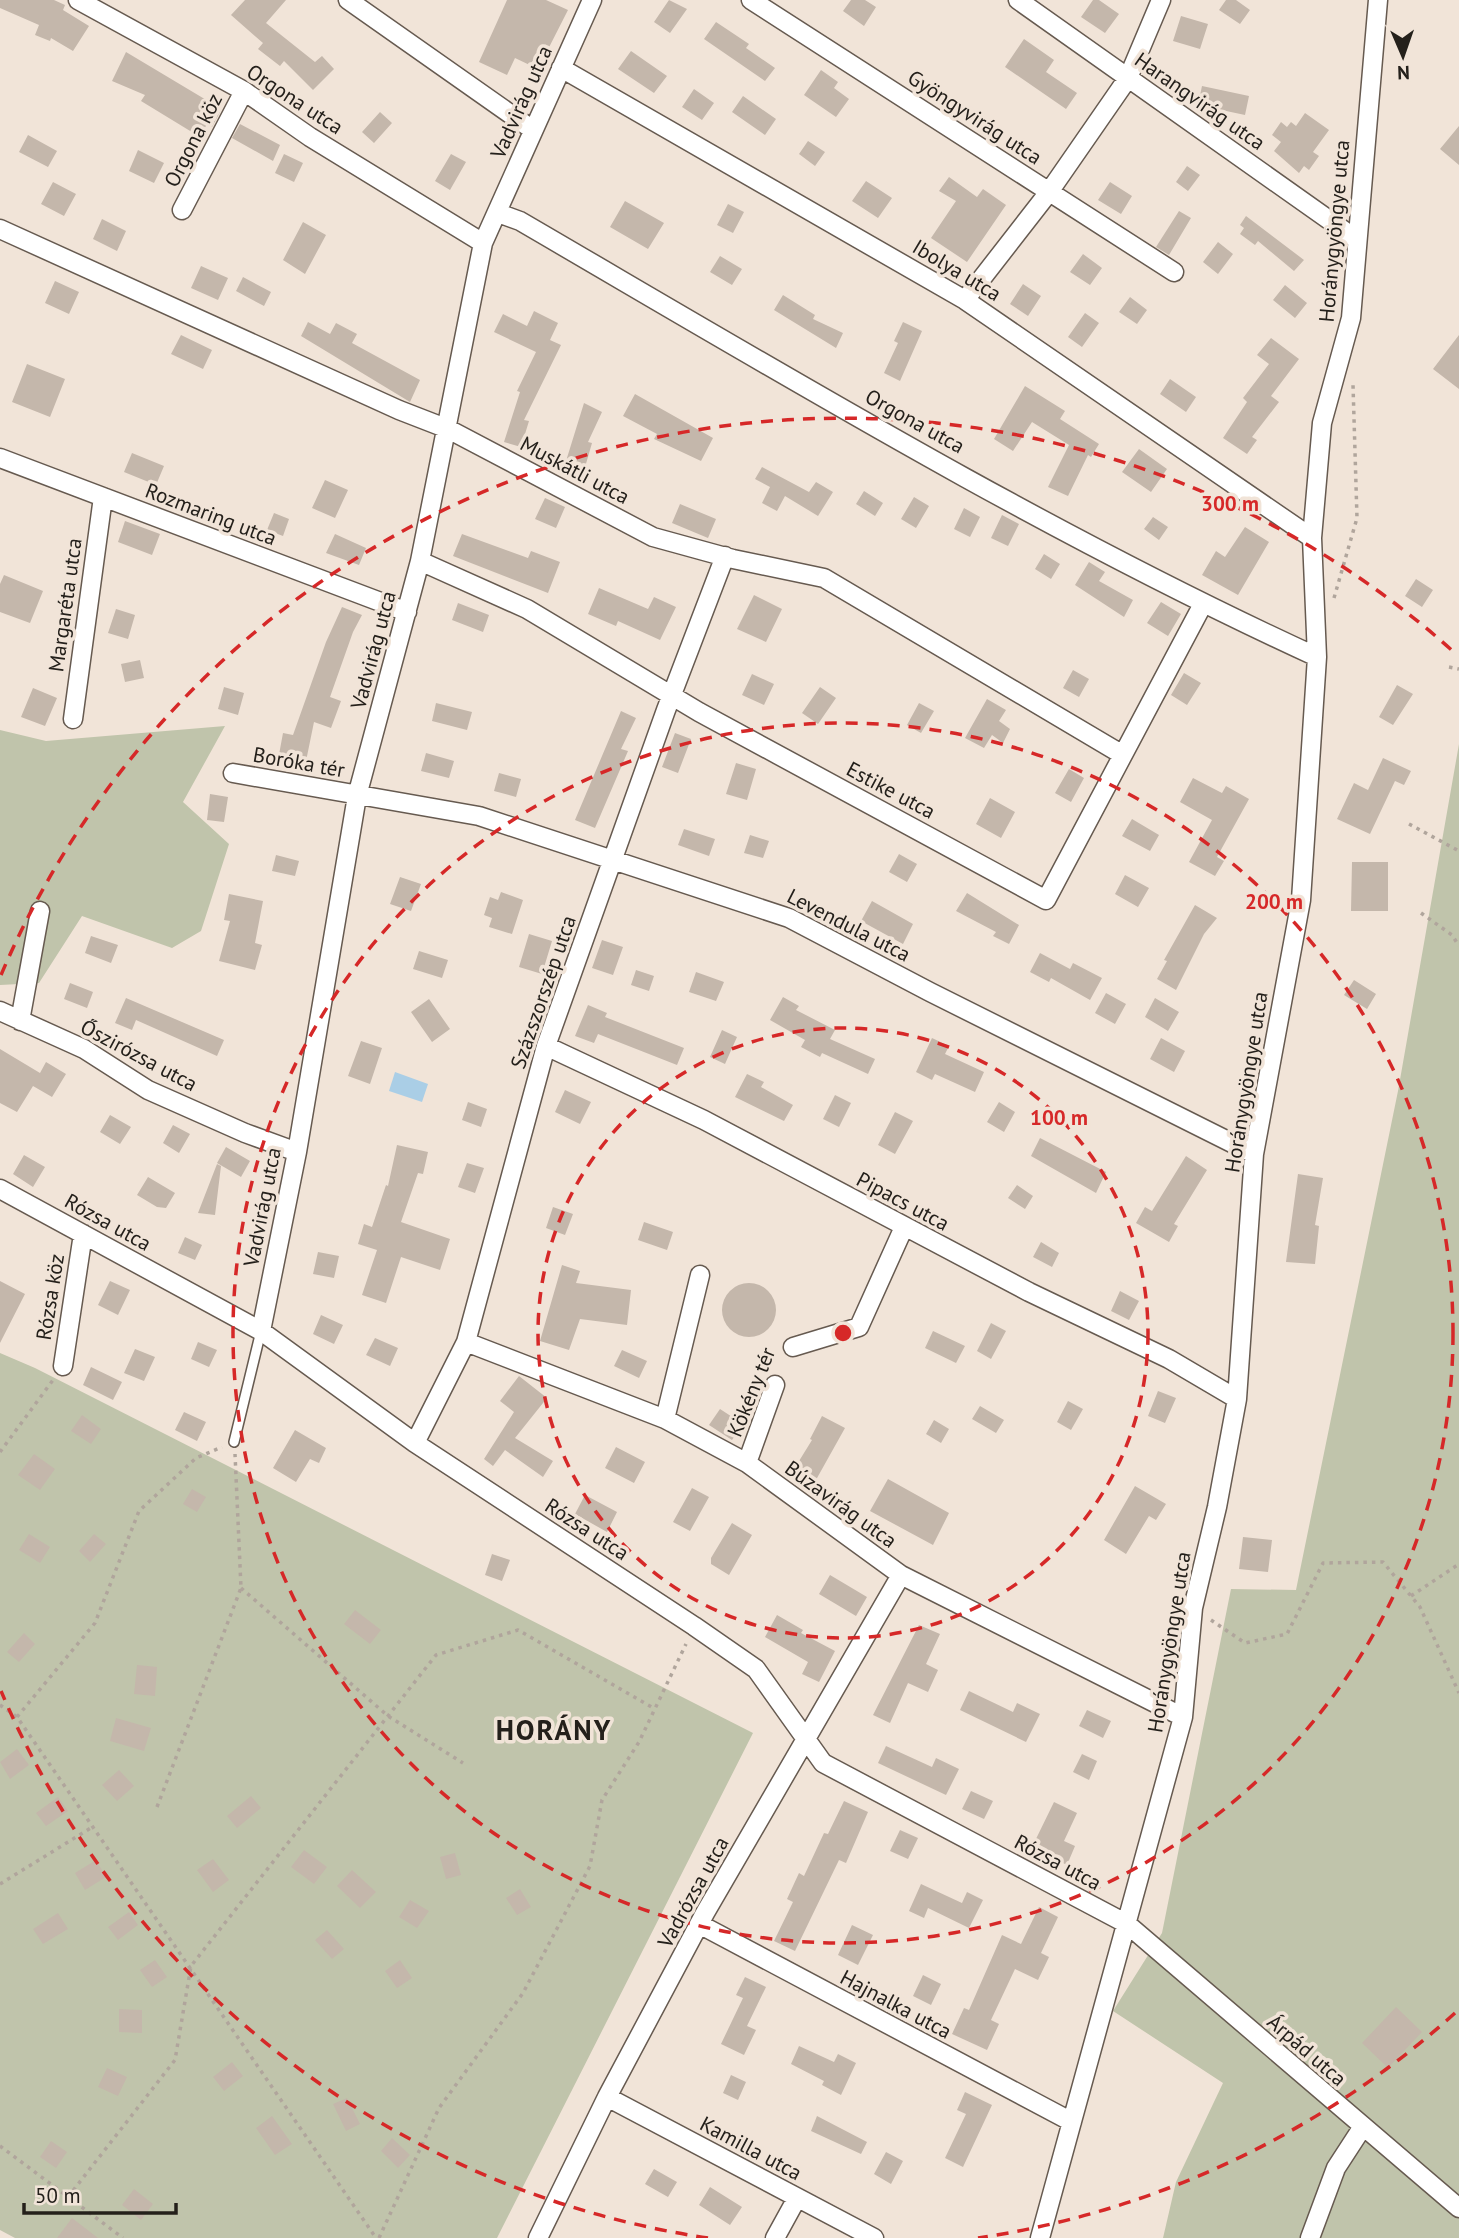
<svg xmlns="http://www.w3.org/2000/svg" width="1459" height="2238" font-family="'PT Sans',sans-serif">
  <rect width="100%" height="100%" fill="#f1e4d8"/>
  <path fill="#c0c4ab" d="M225,726L183,802L229,844L201,931L172,948L82,916L39,983L0,985V730L46,741Z
    M1459,744V2238H1163L1176,2182L1223,2083L1113,2011L1162,1933L1231,1589L1296,1590L1398,1091Z
    M0,1353L35,1368L753,1733L497,2238H15L0,2230Z"/>
  <path fill="#aacee6" d="M395,1072L428,1084L422,1102L389,1091Z"/>
  <path fill="#c4b7ab" d="M0,0H54L65,5L63,10L89,26L73,51L51,38L50,41L35,35L39,25L0,8Z
    M245,0H286L266,23L315,62L322,56L334,69L313,90L284,61L280,66L258,49L263,43L231,15Z
    M507,0H546L568,10L538,69L515,58L507,75L479,62Z
    M669,0L687,9L670,33L654,22Z
    M851,0H865L876,7L864,26L843,11Z
    M1093,0H1099L1119,14L1105,33L1081,17Z
    M1226,0H1236L1250,10L1240,24L1219,10Z
    M1181,16L1208,24L1200,49L1173,41Z
    M716,22L749,44L746,48L775,68L765,81L704,39Z
    M1024,39L1054,60L1046,72L1077,93L1066,109L1005,67Z
    M631,51L667,76L654,93L618,69Z
    M126,52L218,107L216,110L220,112L212,127L207,124L200,137L141,101L145,95L112,81Z
    M821,70L838,82L834,88L849,99L836,117L804,95Z
    M1202,86L1249,96L1245,115L1198,105Z
    M694,89L714,103L702,120L682,107Z
    M743,96L776,119L765,135L732,112Z
    M380,112L392,123L374,143L362,132Z
    M1305,113L1329,130L1313,152L1319,156L1309,170L1304,166L1299,173L1274,151L1281,142L1272,135L1281,122L1287,127L1291,122L1296,126Z
    M240,124L280,145L273,161L232,138Z
    M1459,126V165L1440,149Z
    M28,135L57,151L48,167L19,152Z
    M808,141L825,152L815,166L799,154Z
    M138,150L164,163L154,183L129,171Z
    M284,154L303,163L294,182L275,173Z
    M451,154L466,162L450,190L435,181Z
    M1187,166L1200,175L1188,191L1176,182Z
    M949,177L977,197L983,189L1006,205L967,262L931,238L956,201L939,191Z
    M866,181L892,198L878,218L852,201Z
    M53,182L76,194L64,216L41,204Z
    M1110,182L1132,196L1121,214L1098,200Z
    M625,201L664,223L648,249L610,227Z
    M728,204L744,212L733,233L717,225Z
    M1179,211L1191,218L1169,255L1156,247Z
    M1246,216L1304,260L1294,271L1258,241L1255,245L1240,234L1244,228L1240,225Z
    M102,219L126,231L117,251L93,239Z
    M303,222L326,235L305,274L283,260Z
    M1218,242L1233,254L1218,274L1203,262Z
    M1083,254L1102,268L1090,285L1070,272Z
    M720,256L742,269L732,285L710,272Z
    M201,266L228,278L218,300L191,288Z
    M243,277L271,292L264,306L236,291Z
    M55,281L79,292L69,314L45,303Z
    M1023,284L1041,296L1028,316L1010,304Z
    M1285,285L1307,303L1295,318L1273,300Z
    M783,295L815,315L813,319L843,333L836,348L774,310Z
    M1130,297L1147,310L1137,324L1119,312Z
    M534,311L558,323L550,340L561,345L524,420L529,421L521,447L504,442L520,392L517,391L536,352L494,332L503,314L527,326Z
    M1085,313L1099,323L1082,347L1068,337Z
    M308,322L330,334L336,323L357,334L352,343L420,380L410,402L301,336Z
    M903,322L922,331L900,381L884,373L898,343L894,341Z
    M181,335L212,350L203,369L171,354Z
    M1459,335V389L1433,369Z
    M1271,338L1299,359L1271,396L1279,402L1252,437L1257,440L1247,454L1223,438L1247,402L1243,398L1269,364L1257,355Z
    M27,364L65,379L50,417L12,402Z
    M1170,379L1196,397L1186,412L1160,394Z
    M1025,386L1065,411L1060,419L1099,444L1091,457L1088,455L1068,496L1048,487L1069,445L1032,422L1013,451L994,439Z
    M635,394L713,438L701,461L654,439L657,434L623,416Z
    M584,403L602,412L588,442L592,443L583,474L574,471L571,477L562,474Z
    M1139,449L1167,469L1151,492L1122,472Z
    M132,453L164,466L156,485L124,472Z
    M762,467L809,492L816,482L833,492L818,516L785,496L777,511L762,503L770,487L755,479Z
    M325,480L348,490L335,518L312,508Z
    M864,491L883,503L875,516L856,504Z
    M914,497L929,506L916,528L901,519Z
    M545,498L565,507L556,528L535,519Z
    M680,504L716,519L708,538L672,523Z
    M964,508L980,517L970,537L954,529Z
    M274,513L289,519L283,536L267,530Z
    M1002,515L1019,524L1008,546L991,538Z
    M1153,517L1168,527L1159,540L1144,529Z
    M125,521L160,534L152,555L118,542Z
    M1245,527L1269,542L1238,595L1202,575L1216,551L1225,557Z
    M335,534L366,548L359,565L326,553Z
    M462,534L528,558L531,551L560,562L548,593L453,556Z
    M1044,554L1060,564L1051,579L1035,569Z
    M1089,562L1105,572L1099,581L1133,600L1124,617L1075,585Z
    M4,575L43,591L30,623L0,612V584Z
    M1416,579L1433,590L1422,607L1405,596Z
    M599,588L648,609L654,597L676,607L660,640L618,621L616,626L588,614Z
    M754,595L782,609L766,642L737,629Z
    M1161,602L1181,614L1168,636L1147,623Z
    M458,603L489,615L483,632L452,620Z
    M342,607L362,615L353,632L330,697L341,701L331,728L314,722L305,766L278,760L283,733L293,735L326,642Z
    M116,609L135,615L128,639L108,633Z
    M140,660L144,678L125,682L121,664Z
    M1073,670L1089,679L1079,697L1063,688Z
    M1184,673L1201,683L1187,705L1171,695Z
    M752,674L774,684L764,705L742,695Z
    M1397,685L1413,694L1393,725L1379,717Z
    M224,687L244,693L238,715L218,709Z
    M820,687L836,698L818,724L802,713Z
    M33,688L57,698L45,726L21,717Z
    M987,699L1006,710L999,721L1010,729L1003,743L992,735L984,748L965,738Z
    M436,703L472,712L467,730L432,721Z
    M919,703L934,711L921,733L907,725Z
    M621,711L636,718L621,749L628,751L595,828L575,820Z
    M675,733L691,739L678,773L662,767Z
    M426,753L454,761L449,778L421,771Z
    M1383,758L1411,771L1404,785L1395,781L1370,834L1337,819L1354,783L1368,790Z
    M736,763L756,769L747,800L726,794Z
    M1069,769L1084,778L1071,802L1055,793Z
    M499,773L521,779L516,797L494,791Z
    M1193,778L1222,793L1226,786L1249,799L1217,857L1224,861L1215,876L1189,862L1212,820L1180,802Z
    M210,794L228,797L224,822L207,820Z
    M990,798L1015,812L1001,838L976,824Z
    M1132,819L1159,835L1150,851L1122,836Z
    M684,829L715,839L709,856L678,845Z
    M750,835L769,841L763,858L744,853Z
    M899,854L917,864L907,882L889,872Z
    M276,855L299,861L295,876L272,871Z
    M1352,862H1388V911H1351Z
    M1125,875L1149,888L1138,907L1115,894Z
    M400,877L421,884L411,911L390,904Z
    M501,892L523,900L512,934L489,927L492,918L484,915L490,897L498,900Z
    M967,893L1019,925L1009,944L993,936L996,932L956,911Z
    M229,894L263,901L255,943L262,945L255,970L219,961L230,921L224,920Z
    M872,901L913,924L903,944L861,921Z
    M1195,905L1217,918L1204,934L1176,990L1157,979L1167,961L1164,960Z
    M529,934L552,941L542,974L519,967Z
    M91,936L118,945L111,963L85,953Z
    M602,940L623,947L613,975L592,968Z
    M419,951L448,960L442,978L413,969Z
    M1040,953L1070,969L1073,963L1102,978L1090,1000L1051,978L1049,982L1030,972Z
    M636,970L654,976L649,991L631,985Z
    M696,972L724,982L716,1001L689,992Z
    M1354,980L1376,994L1367,1009L1344,995Z
    M70,983L93,992L87,1008L64,999Z
    M1106,993L1126,1004L1115,1024L1095,1013Z
    M783,997L799,1006L796,1010L835,1030L830,1039L875,1059L868,1074L822,1053L820,1057L801,1047L805,1040L770,1020Z
    M126,998L224,1040L217,1056L136,1020L132,1030L115,1023Z
    M1155,998L1179,1012L1168,1031L1145,1017Z
    M429,999L450,1029L432,1042L411,1012Z
    M588,1005L607,1013L605,1017L684,1048L677,1065L598,1034L594,1043L575,1036Z
    M722,1030L737,1037L725,1064L710,1057Z
    M932,1038L949,1046L945,1054L984,1072L975,1092L935,1074L932,1080L916,1072Z
    M1161,1038L1185,1051L1174,1072L1150,1059Z
    M361,1041L382,1048L370,1084L348,1076Z
    M0,1049L40,1073L46,1062L66,1074L52,1097L33,1086L17,1112L0,1103Z
    M747,1074L764,1082L761,1087L793,1105L784,1121L735,1097Z
    M565,1090L591,1102L580,1124L555,1112Z
    M835,1095L851,1103L839,1127L823,1119Z
    M468,1102L487,1109L481,1127L462,1120Z
    M999,1102L1015,1112L1004,1132L987,1122Z
    M895,1112L913,1121L895,1154L878,1145Z
    M110,1115L131,1127L120,1144L100,1132Z
    M173,1125L190,1134L179,1153L163,1143Z
    M1040,1138L1106,1172L1096,1193L1031,1156Z
    M397,1145L428,1152L423,1174L418,1173L401,1222L450,1239L440,1270L401,1257L386,1303L362,1295L377,1250L358,1244L364,1224L372,1227L386,1185L388,1186Z
    M226,1147L250,1161L241,1177L217,1163Z
    M24,1155L45,1167L33,1187L13,1174Z
    M1186,1156L1207,1170L1174,1224L1178,1226L1169,1242L1136,1223L1145,1207L1152,1211Z
    M467,1163L484,1168L475,1193L458,1187Z
    M217,1164L221,1166L215,1215L198,1213Z
    M1298,1174L1323,1178L1315,1225L1319,1226L1315,1264L1286,1262Z
    M148,1177L175,1193L166,1208L157,1207L137,1195Z
    M1017,1185L1033,1196L1025,1209L1008,1198Z
    M553,1207L573,1214L565,1235L546,1228Z
    M644,1222L673,1232L667,1250L638,1240Z
    M185,1237L202,1245L195,1260L178,1253Z
    M1041,1242L1059,1253L1052,1267L1033,1257Z
    M318,1252L339,1256L334,1278L313,1274Z
    M562,1265L580,1271L576,1283L631,1290L627,1325L580,1319L569,1350L540,1341Z
    M0,1281L25,1294L0,1343Z
    M110,1281L130,1290L118,1315L98,1305Z
    M722 1310a27 27 0 1 1 54 0a27 27 0 1 1-54 0Z
    M1120,1291L1139,1301L1129,1320L1111,1311Z
    M321,1315L343,1325L334,1344L313,1334Z
    M991,1323L1006,1331L991,1359L977,1351Z
    M933,1331L965,1346L956,1363L925,1348Z
    M375,1338L398,1348L390,1366L366,1355Z
    M198,1342L217,1350L209,1367L191,1359Z
    M135,1349L155,1357L144,1381L124,1373Z
    M622,1350L647,1361L639,1378L614,1366Z
    M91,1367L122,1382L113,1400L83,1385Z
    M519,1376L547,1398L515,1438L553,1461L543,1477L505,1450L493,1466L484,1459L514,1412L500,1401Z
    M1158,1391L1176,1398L1165,1423L1148,1416Z
    M1068,1401L1083,1409L1071,1430L1057,1422Z
    M980,1406L1004,1420L996,1433L972,1419Z
    M720,1409L743,1424L732,1440L709,1425Z
    M184,1412L206,1422L197,1441L175,1430Z
    M82,1415L101,1429L91,1444L71,1431Z
    M822,1416L845,1428L812,1487L791,1474L812,1440L810,1439Z
    M934,1420L949,1429L941,1443L926,1434Z
    M295,1430L326,1448L319,1463L310,1459L296,1482L273,1468Z
    M616,1447L645,1462L634,1483L605,1468Z
    M34,1454L55,1469L40,1490L18,1475Z
    M888,1479L949,1513L933,1545L870,1511Z
    M1135,1486L1166,1504L1156,1520L1149,1516L1126,1554L1104,1540Z
    M692,1488L709,1497L690,1531L673,1522Z
    M192,1489L206,1497L197,1512L183,1504Z
    M585,1495L617,1512L607,1532L575,1514Z
    M732,1523L752,1535L729,1575L711,1564V1558Z
    M29,1534L50,1547L40,1563L19,1550Z
    M94,1534L106,1544L90,1562L79,1551Z
    M1243,1537L1272,1540L1268,1572L1239,1569Z
    M492,1554L510,1560L502,1581L485,1575Z
    M830,1575L867,1597L856,1616L819,1594Z
    M355,1610L381,1630L370,1644L344,1624Z
    M777,1615L803,1630L801,1633L835,1651L819,1682L802,1674L808,1662L765,1637Z
    M919,1625L940,1634L926,1664L938,1670L928,1692L908,1683L890,1723L873,1715Z
    M24,1633L35,1644L19,1662L7,1652Z
    M137,1665L157,1667L155,1696L134,1694Z
    M969,1691L1013,1712L1017,1703L1040,1714L1026,1742L960,1710Z
    M1087,1710L1111,1721L1103,1738L1079,1726Z
    M116,1718L151,1728L144,1751L110,1741Z
    M886,1746L932,1767L936,1758L959,1769L946,1795L878,1763Z
    M17,1749L29,1765L10,1779L0,1762Z
    M1082,1754L1097,1761L1089,1780L1073,1772Z
    M119,1770L134,1786L117,1801L102,1785Z
    M971,1791L993,1801L984,1819L962,1809Z
    M251,1796L261,1808L237,1828L227,1816Z
    M58,1797L68,1811L46,1826L36,1813Z
    M844,1801L868,1812L846,1863L839,1860L795,1951L774,1941L793,1902L787,1899L799,1873L804,1876L824,1833L828,1834Z
    M1054,1802L1077,1813L1064,1841L1075,1846L1067,1865L1036,1850L1038,1845L1034,1843Z
    M900,1830L918,1838L908,1859L890,1851Z
    M304,1850L327,1867L314,1884L291,1867Z
    M455,1853L461,1875L446,1879L440,1857Z
    M213,1859L229,1880L213,1892L197,1870Z
    M96,1860L106,1877L85,1890L75,1873Z
    M352,1870L376,1892L360,1908L337,1886Z
    M921,1884L962,1903L967,1892L983,1900L969,1928L928,1908L924,1918L909,1911Z
    M520,1889L531,1907L517,1915L506,1898Z
    M410,1900L429,1911L417,1928L399,1917Z
    M1039,1907L1058,1917L1041,1953L1049,1957L1038,1980L1015,1969L991,2020L999,2024L987,2050L952,2034L964,2008L969,2010L1002,1935L1021,1944Z
    M129,1912L138,1925L118,1940L108,1927Z
    M58,1913L68,1929L43,1944L33,1929Z
    M852,1925L873,1935L858,1965L838,1955Z
    M327,1930L344,1949L332,1959L315,1940Z
    M155,1960L167,1977L152,1987L140,1970Z
    M400,1960L412,1978L397,1988L385,1971Z
    M923,1975L941,1984L931,2005L913,1996Z
    M745,1977L766,1987L747,2026L756,2030L744,2055L721,2044L743,1998L736,1995Z
    M1396,2007L1422,2032L1388,2068L1362,2043Z
    M119,2009L142,2010V2033L119,2032Z
    M799,2046L834,2062L838,2054L856,2063L841,2095L822,2085L824,2081L791,2064Z
    M232,2062L243,2076L224,2091L213,2077Z
    M107,2068L127,2077L118,2096L98,2087Z
    M731,2075L746,2082L738,2100L723,2093Z
    M965,2092L992,2105L963,2167L945,2158L966,2114L957,2110Z
    M347,2098L360,2124L346,2131L333,2104Z
    M272,2116L292,2144L275,2155L256,2128Z
    M817,2116L867,2142L861,2154L811,2131Z
    M392,2138L410,2155L398,2168L381,2151Z
    M51,2141L67,2152L56,2168L40,2157Z
    M886,2152L903,2161L891,2184L874,2174Z
    M654,2169L677,2182L668,2197L645,2184Z
    M710,2187L742,2207L730,2225L699,2205Z
    M134,2189L153,2204L141,2220L122,2205Z
    M72,2218L98,2238H57Z"/>
  <g fill="none" stroke-linecap="round" stroke-linejoin="round">
    <g stroke="#665a50" stroke-width="12">
      <path id="lane" d="M234,1442L261,1331"/>
    </g>
    <g stroke="#665a50" stroke-width="21">
      <path id="street" d="M78,0L244,91L310,137L483,243
        M348,0L533,130
        M751,0L1174,272
        M1018,0L1356,239
        M561,68L965,300L1312,538
        M182,210L244,91
        M498,213L520,221C781,373 1042,531 1317,657
        M0,229L399,410L448,429L653,537L733,559L824,578L1123,755
        M965,300L1049,192L1128,78L1161,0
        M0,458L407,612
        M420,561L527,609L699,712L1046,900L1203,604
        M73,719L103,497
        M233,773L479,816L789,918L930,992L1254,1154
        M0,1011L84,1049L148,1090L245,1133L297,1152
        M20,1021L40,911
        M546,1046L704,1120L1029,1292L1169,1359L1237,1399
        M0,1189L261,1331L415,1443L694,1626L756,1669L823,1763L1127,1924L1459,2208
        M261,1331L297,1152L357,796L420,561L483,243L592,0
        M466,1342L665,1419L747,1463L901,1575L1183,1717
        M793,1347L859,1327L904,1227
        M63,1366L83,1234
        M665,1419L700,1275
        M415,1443L466,1342L546,1046L666,710L725,556
        M747,1463L775,1385
        M699,1924L1072,2122
        M607,2097L874,2238
        M538,2238L607,2097L705,1913L901,1575
        M775,2238L797,2198
        M1040,2238L1183,1717L1193,1608L1217,1507L1237,1399L1254,1154L1301,900L1317,657L1312,538L1322,423L1351,318L1378,0
        M1310,2238L1336,2168L1362,2128"/>
    </g>
    <path stroke="#b0a59c" stroke-width="3.5" stroke-dasharray="3.5 5" stroke-linecap="butt" d="M1334,598L1357,518L1353,385
      M1449,667L1459,669
      M1409,824L1459,851
      M1421,913L1452,935L1459,946
      M0,1452L53,1380
      M241,1588L388,1716L463,1763
      M1411,1596L1459,1564
      M1211,1620L1245,1643L1287,1634L1323,1563L1383,1562L1420,1607L1459,1693
      M0,1705L17,1717L376,2238
      M17,1717L95,1623L139,1511L196,1458L222,1447
      M157,1807L241,1588L235,1454
      M0,1884L94,1826
      M0,2146L123,2238
      M68,2197L175,2060L191,1966L436,1655L518,1630L655,1709
      M379,2238L439,2108L523,1993L590,1866L602,1800L639,1742L686,1644"/>
    <use href="#lane" stroke="#fff" stroke-width="9"/>
    <use href="#street" stroke="#fff" stroke-width="18"/>
  </g>
  <g fill="none" stroke="#d62828" stroke-width="3.5" stroke-dasharray="12 9">
    <circle cx="843" cy="1333" r="305"/>
    <circle cx="843" cy="1333" r="610"/>
    <path d="M1455 2013A915 915 0 0 1 978 2238M708 2238A915 915 0 0 1 1 1691M1 975A915 915 0 0 1 1455 653"/>
  </g>
  <g text-anchor="middle" dominant-baseline="central" stroke-width="7" stroke-linejoin="round" paint-order="stroke">
    <g font-size="21" fill="#24201b" stroke="#f1e4d8">
      <text transform="translate(295 99) rotate(33)">Orgona utca</text>
      <text transform="translate(1200 101) rotate(35)">Harangvirág utca</text>
      <text transform="translate(521 102) rotate(-66)">Vadvirág utca</text>
      <text transform="translate(975 117) rotate(33)">Gyöngyvirág utca</text>
      <text transform="translate(193 140) rotate(-63)">Orgona köz</text>
      <text transform="translate(1334 231) rotate(-85)">Horánygyöngye utca</text>
      <text transform="translate(957 270) rotate(31)">Ibolya utca</text>
      <text transform="translate(915 421) rotate(29)">Orgona utca</text>
      <text transform="translate(575 470) rotate(28)">Muskátli utca</text>
      <text transform="translate(211 514) rotate(21)">Rozmaring utca</text>
      <text transform="translate(65 605) rotate(-82)">Margaréta utca</text>
      <text transform="translate(373 650) rotate(-75)">Vadvirág utca</text>
      <text transform="translate(299 762) rotate(10)">Boróka tér</text>
      <text transform="translate(891 790) rotate(28)">Estike utca</text>
      <text transform="translate(849 925) rotate(27)">Levendula utca</text>
      <text transform="translate(543 992) rotate(-71)">Százszorszép utca</text>
      <text transform="translate(139 1055) rotate(28)">Őszirózsa utca</text>
      <text transform="translate(1246 1082) rotate(-81)">Horánygyöngye utca</text>
      <text transform="translate(903 1201) rotate(28)">Pipacs utca</text>
      <text transform="translate(262 1207) rotate(-79)">Vadvirág utca</text>
      <text transform="translate(108 1222) rotate(29)">Rózsa utca</text>
      <text transform="translate(50 1297) rotate(-81)">Rózsa köz</text>
      <text transform="translate(751 1392) rotate(-68)">Kökény tér</text>
      <text transform="translate(841 1504) rotate(36)">Búzavirág utca</text>
      <text transform="translate(587 1529) rotate(33)">Rózsa utca</text>
      <text transform="translate(1169 1642) rotate(-81)">Horánygyöngye utca</text>
      <text transform="translate(1058 1862) rotate(28)">Rózsa utca</text>
      <text transform="translate(693 1892) rotate(-61)">Vadrózsa utca</text>
      <text transform="translate(896 2004) rotate(28)">Hajnalka utca</text>
      <text transform="translate(1307 2050) rotate(41)">Árpád utca</text>
      <text transform="translate(751 2148) rotate(28)">Kamilla utca</text>
    </g>
    <g font-size="28" font-weight="bold" letter-spacing="2" fill="#24201b" stroke="#f1e4d8">
      <text x="554" y="1729">HORÁNY</text>
    </g>
  </g>
  <circle cx="843" cy="1333" r="10" fill="#d62828" stroke="#f1e4d8" stroke-width="3.5"/>
  <g font-size="21" text-anchor="middle" font-weight="bold" fill="#d62828" stroke="#f1e4d8" stroke-width="7" stroke-linejoin="round" paint-order="stroke">
    <text x="1230" y="511">300 m</text>
    <text x="1274" y="909">200 m</text>
    <text x="1059" y="1125">100 m</text>
  </g>
  <g transform="translate(1403 56) rotate(178)" stroke="#f1e4d8" stroke-width="5" paint-order="stroke">
  <path d="M0-5L12 26L0 18L-12 26Z" fill="#24201b"/>
  <text y="-10" font-size="19" font-weight="bold" text-anchor="middle" fill="#24201b">N</text>
  </g>
  <path d="M24 2203v10h152v-10" fill="none" stroke="#24201b" stroke-width="3.5"/>
  <text x="35" y="2203" font-size="21" fill="#24201b" stroke="#f1e4d8" stroke-width="5" paint-order="stroke">50 m</text>
</svg>
